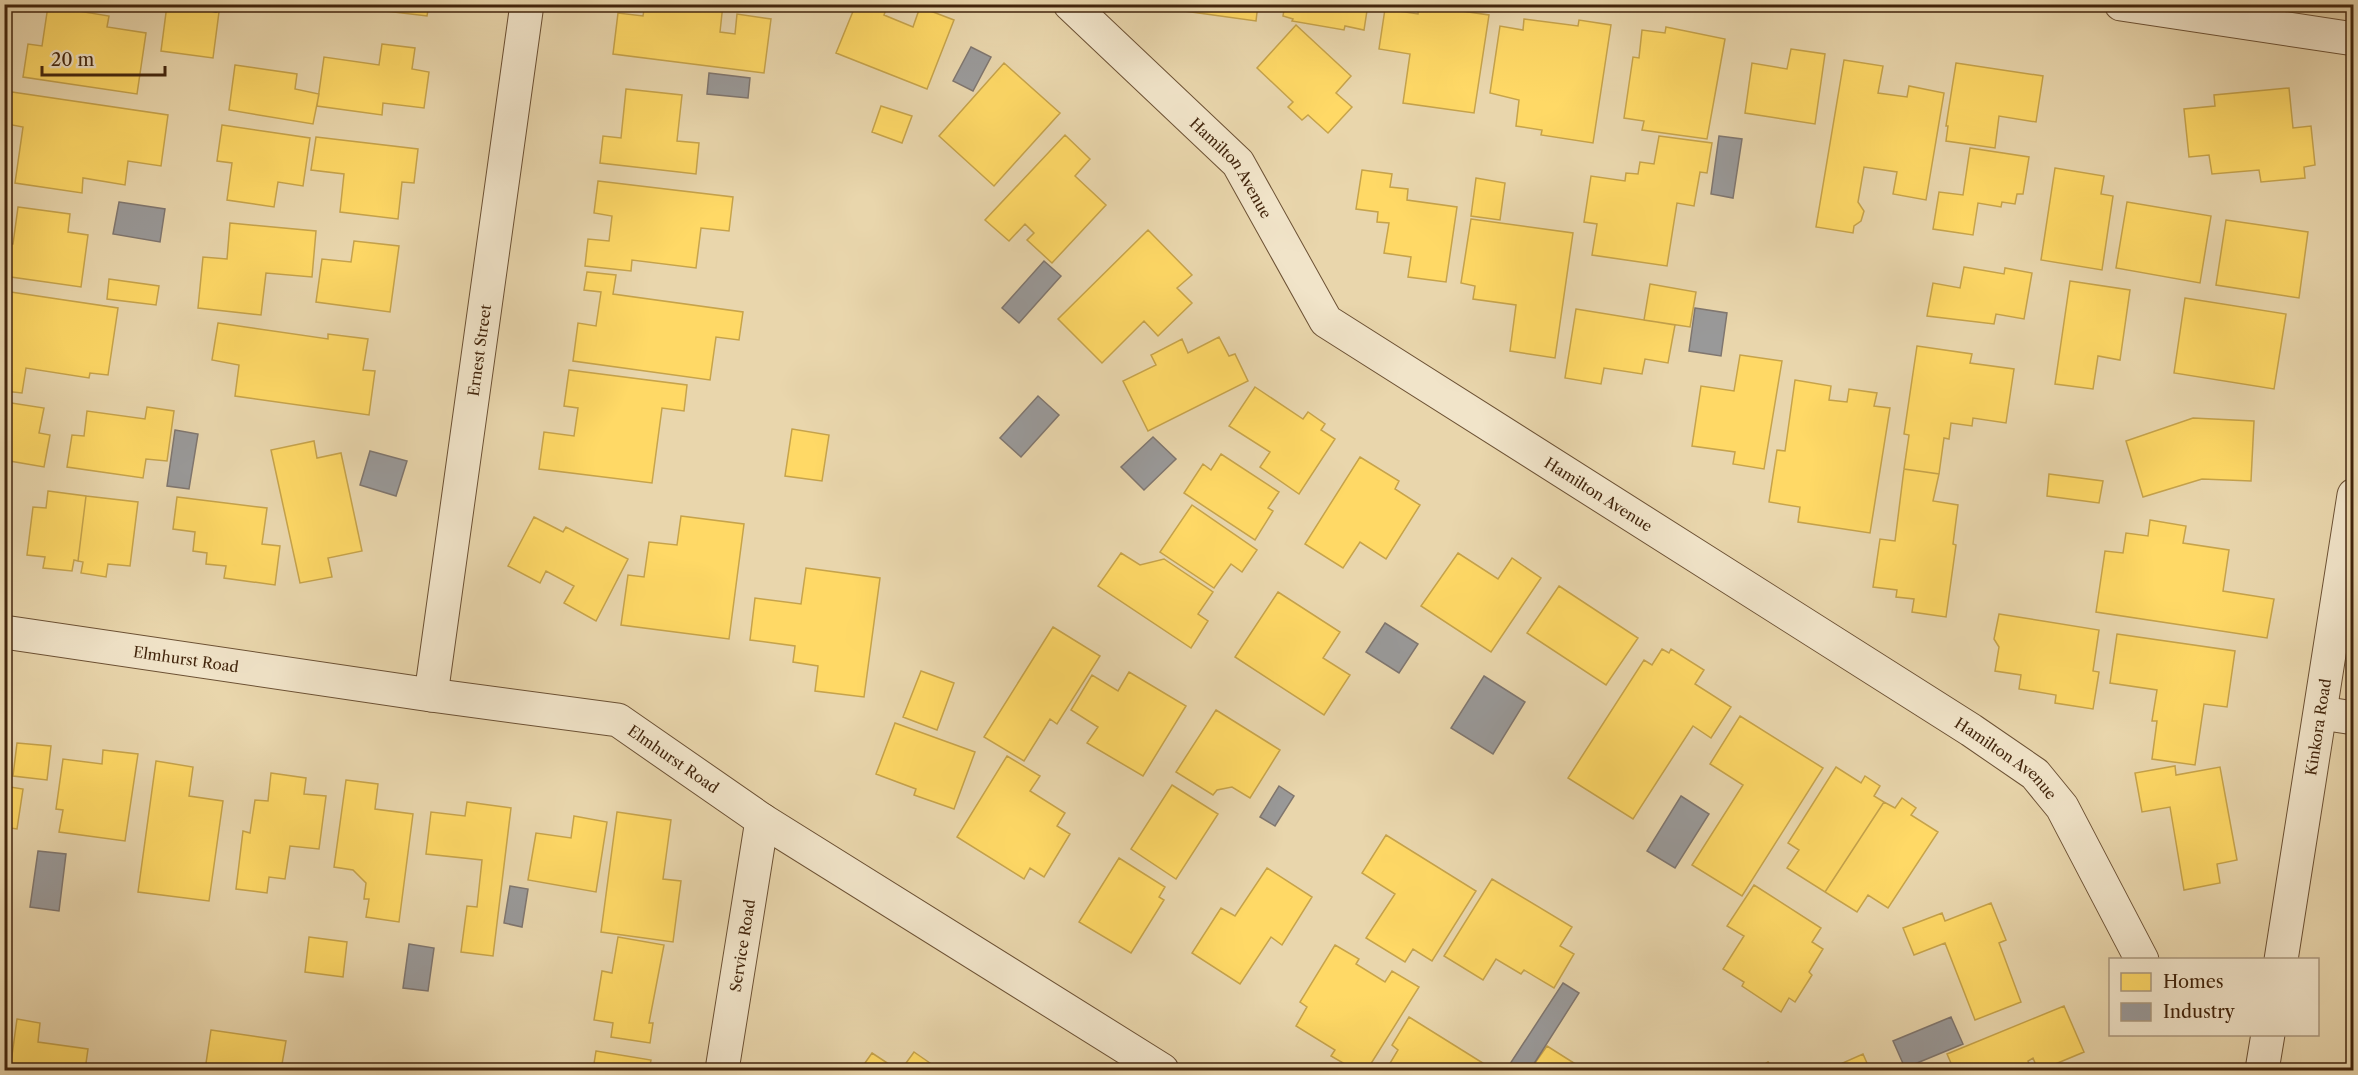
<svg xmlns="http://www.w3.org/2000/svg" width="2358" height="1075" font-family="'Libre Caslon Text',serif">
  <rect width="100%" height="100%" fill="#e9d6ac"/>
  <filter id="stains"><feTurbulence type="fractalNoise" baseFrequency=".00333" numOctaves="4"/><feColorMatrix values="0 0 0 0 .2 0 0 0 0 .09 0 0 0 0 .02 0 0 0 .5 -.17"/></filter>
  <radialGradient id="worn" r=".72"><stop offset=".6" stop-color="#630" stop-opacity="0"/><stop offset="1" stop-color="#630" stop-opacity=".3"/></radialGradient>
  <path fill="#ffd966" stroke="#c6a34b" stroke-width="1.5" d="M326,4H429L427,16Z
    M645,4H723L720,32L735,34L737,14L771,19L764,73L613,54L618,13L643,16Z
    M856,4H888L884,15L913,27L920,7L954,20L927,89L836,53Z
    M1170,4H1258L1256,21L1170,9Z
    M1285,4H1368L1364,30L1345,26L1344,30L1292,21L1293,19L1283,16Z
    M167,5L219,12L213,58L161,51Z
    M1419,5L1489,15L1474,113L1403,103L1410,54L1379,49L1385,9L1418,14Z
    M48,6L109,16L107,27L146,33L137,94L23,77L28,44L42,46Z
    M1524,19L1578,26L1579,20L1611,25L1593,143L1541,135L1542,130L1516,126L1519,100L1490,93L1500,26L1523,30Z
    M1296,25L1351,76L1336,93L1352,107L1328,133L1308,115L1302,120L1288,107L1293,102L1257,68Z
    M1666,27L1725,39L1707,139L1642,130L1644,121L1624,118L1633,57L1639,58L1642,30L1665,33Z
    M382,44L415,48L412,69L429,72L424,108L383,103L382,115L317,106L324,57L379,65Z
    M1791,49L1825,54L1815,124L1745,113L1752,63L1787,69Z
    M1844,60L1883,66L1878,93L1907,97L1909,86L1944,93L1926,200L1893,194L1897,172L1864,167L1858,202L1864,211L1861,221L1854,226L1853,233L1816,227Z
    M1004,63L1060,113L994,186L939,136Z
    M1956,63L2043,76L2036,122L1999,116L1995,148L1946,141L1948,126H1946Z
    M235,65L297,74L295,89L319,94L313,124L229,110Z
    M2289,88L2293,128L2311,126L2315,165L2304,167L2305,178L2261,182L2259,170L2212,174L2209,155L2189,157L2184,109L2215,106L2214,95Z
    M626,89L682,95L677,141L699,143L696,174L600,163L603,136L621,138Z
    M12,92L168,115L161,166L128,161L125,185L83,178L82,193L15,183L23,127L7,124Z
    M881,106L912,116L902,143L872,132Z
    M222,125L310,138L303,186L278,182L274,207L227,200L232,163L217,161Z
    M1065,135L1090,159L1075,176L1106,205L1052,263L1027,240L1034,233L1025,224L1009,241L985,220Z
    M1659,136L1712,143L1707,173L1700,172L1694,206L1677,203L1667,266L1592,255L1597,224L1584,222L1591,176L1625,181L1626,173L1638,174L1640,162L1654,164Z
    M316,137L418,149L414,183L402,182L398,219L340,212L344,174L311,170Z
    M1970,148L2029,157L2023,194H2017L2015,204L2002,202L2001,207L1978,203L1973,235L1933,229L1939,192L1963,195Z
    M2055,168L2104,176L2101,194L2113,196L2102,270L2041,260Z
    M1362,170L1392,174L1390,187L1408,189L1407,200L1457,207L1446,282L1408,277L1411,257L1384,253L1389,223L1377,222L1378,212L1356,209Z
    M1476,178L1505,183L1500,220L1471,216Z
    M598,181L733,197L729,231L701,228L696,268L632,260L631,271L585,266L588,239L609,241L612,216L594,213Z
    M2127,202L2211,216L2200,283L2116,268Z
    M18,207L70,214L68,232L88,235L81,287L4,276V243L13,244Z
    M1471,219L1573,233L1555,358L1510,351L1516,305L1473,299L1475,286L1461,283Z
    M2226,220L2308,232L2299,298L2216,285Z
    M230,223L316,231L312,277L266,273L261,315L198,308L203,257L227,259Z
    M1148,230L1192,275L1177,288L1192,303L1158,336L1144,321L1102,363L1058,319Z
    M354,241L399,246L390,312L316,302L322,259L351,262Z
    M1964,267L2004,274L2005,268L2032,273L2024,319L1996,314L1994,324L1927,316L1933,283L1960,288Z
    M587,272L616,275L613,294L743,312L739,340L716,337L710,380L573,361L578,323L596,326L601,292L584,290Z
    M109,279L159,286L156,305L107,299Z
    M2070,281L2130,290L2120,360L2098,356L2093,389L2055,384Z
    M1650,284L1696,292L1690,327L1644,320Z
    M4,291L118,308L108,375L90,373L89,378L26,368L22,393L4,391Z
    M2185,298L2286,314L2274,389L2174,373Z
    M1576,309L1675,325L1668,363L1645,359L1642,374L1604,368L1601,384L1565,378Z
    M218,323L328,339V334L368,339L363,370L375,371L369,415L235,396L239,365L212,360Z
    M1219,337L1229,356L1235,354L1248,381L1148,431L1123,381L1156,365L1151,355L1182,339L1188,353Z
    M1917,346L1972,354L1970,363L2014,369L2006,423L1973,418L1972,426L1951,423L1949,439L1944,438L1939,474L1904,469L1909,435L1904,434Z
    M1740,355L1782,361L1764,469L1733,464L1735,452L1692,446L1701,386L1734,391Z
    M569,370L687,385L684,411L662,408L652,483L539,469L544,432L574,436L578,408L564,406Z
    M1795,380L1831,386L1829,400L1847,402L1849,389L1877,393L1874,406L1890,408L1870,533L1798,522L1800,507L1769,502L1777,450L1785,451Z
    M1255,387L1303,419L1308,412L1325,424L1321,430L1335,439L1299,494L1260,467L1270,452L1229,426Z
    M5,402L44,408L39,433L50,435L44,467L4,460Z
    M147,407L174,411L167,461L146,459L143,478L67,467L72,435L84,436L87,411L145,419Z
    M2193,418L2254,421L2251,481L2202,479L2143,497L2126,441Z
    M792,429L829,435L822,481L785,476Z
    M314,441L317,458L341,453L362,551L328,558L332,577L300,583L271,450Z
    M1221,454L1279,492L1268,508L1273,511L1255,540L1184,493L1203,464L1211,470Z
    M1360,457L1399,481L1395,489L1420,505L1386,559L1360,542L1343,568L1305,544Z
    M1904,469L1939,474L1933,501L1958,505L1953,544L1956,545L1946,617L1912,612L1914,599L1896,597L1897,590L1873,587L1880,539L1895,541Z
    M2049,474L2103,481L2099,503L2047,496Z
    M48,491L86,496L78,561L74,560L72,571L43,568L45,557L27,555L33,507L46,508Z
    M86,496L138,502L130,566L108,564L106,577L81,573L83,562L78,561Z
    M177,497L267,508L262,544L280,546L275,585L224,578L226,566L206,564L207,553L193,551L195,532L173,529Z
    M1192,505L1257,550L1242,572L1231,564L1214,588L1160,552Z
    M681,516L744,524L729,639L621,625L628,575L644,577L649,542L677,545Z
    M534,517L563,532L566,527L628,559L596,621L564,603L574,586L546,571L540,583L508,566Z
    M2150,520L2186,526L2183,543L2229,550L2223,591L2274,599L2267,638L2096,612L2105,551L2123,553L2126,533L2148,536Z
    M1121,553L1140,565L1164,559L1213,592L1198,614L1208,621L1191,648L1098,586Z
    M1458,553L1498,579L1512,558L1541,578L1491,652L1421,606Z
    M806,568L880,578L864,697L815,691L818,666L793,662L795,646L750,640L755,598L801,604Z
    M1559,586L1638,638L1606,685L1527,633Z
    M1278,592L1340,632L1323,658L1350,675L1324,715L1235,657Z
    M1999,614L2099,630L2093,671L2099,672L2093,709L2055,703L2056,695L2019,689L2021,675L1995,671L1999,647L1994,639Z
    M1053,627L1100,656L1057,724L1050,719L1024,761L984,737Z
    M2117,634L2235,651L2227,707L2204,704L2195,765L2152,759L2157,721H2152L2157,690L2110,683Z
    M1662,649L1669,653L1671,649L1704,670L1695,684L1731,707L1711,738L1693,726L1633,819L1568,778L1644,660L1652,665Z
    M921,671L954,683L937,730L903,717Z
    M1129,672L1186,706L1143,776L1087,743L1098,727L1071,710L1092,675L1118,691Z
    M1216,710L1280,750L1250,798L1232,787L1217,790L1213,795L1176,772Z
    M1740,716L1823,768L1742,896L1692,865L1743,785L1710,764Z
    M895,723L975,752L954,809L914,795L916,789L876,774Z
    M17,743L51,746L47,780L13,776Z
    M103,750L138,754L125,841L59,832L63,810L56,809L63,759L102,764Z
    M1007,756L1040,776L1030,791L1065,813L1057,826L1070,834L1044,877L1030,868L1024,879L957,837Z
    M156,761L193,767L189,796L223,801L209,901L138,892Z
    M2175,766L2176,775L2220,767L2237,860L2217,864L2220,883L2184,890L2170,807L2142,812L2135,773Z
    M1836,767L1861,783L1865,776L1880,786L1874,796L1884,802L1825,892L1787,868L1799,850L1788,843Z
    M271,773L306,778L304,794L326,796L319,849L290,846L285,879L269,877L267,893L236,889L243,831L250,833L255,800L268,801Z
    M346,780L378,784L375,809L413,814L399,922L366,917L369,899H364L366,883L353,870L334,867Z
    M1172,785L1218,814L1176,879L1131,849Z
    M4,786L23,789L17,829L4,827Z
    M1902,798L1916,808L1911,815L1938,832L1888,908L1868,895L1857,912L1825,892L1884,802L1895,808Z
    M467,802L511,808L493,956L461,952L467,906L477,907L482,860L426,854L431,812L465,816Z
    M617,812L671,820L663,879L681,881L673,942L601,932Z
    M574,816L607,822L596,892L528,880L536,833L571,838Z
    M1386,835L1476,891L1432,961L1413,949L1405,962L1366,938L1395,894L1362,873Z
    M1119,858L1165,887L1159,897L1164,900L1131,953L1079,922Z
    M1267,868L1312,897L1282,945L1271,937L1240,984L1192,953L1221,908L1235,916Z
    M1492,879L1572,927L1560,946L1574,954L1554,988L1524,970L1521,974L1496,959L1483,980L1444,956Z
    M1754,885L1821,928L1812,942L1823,949L1809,972L1812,975L1795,1002L1789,998L1781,1012L1742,986L1744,982L1723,969L1744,936L1727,926Z
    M1991,903L2006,940L1999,943L2021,1002L1975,1020L1945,943L1914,955L1903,928L1942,913L1945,921Z
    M309,937L347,942L343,977L305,972Z
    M618,937L664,945L649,1023H653L650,1043L611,1037L613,1023L594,1020L602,971L612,973Z
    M1335,945L1359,959L1356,964L1385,982L1392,971L1419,987L1367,1070H1355L1331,1056L1335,1050L1296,1026L1307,1007L1300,1002Z
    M2064,1006L2084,1052L2041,1070H2038L2033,1058L2028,1061L2032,1070H1954L1947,1054Z
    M1409,1017L1486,1065L1482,1070H1397L1389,1065L1398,1050L1392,1045Z
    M17,1019L40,1023L38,1042L88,1049L85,1070H10Z
    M211,1030L286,1041L281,1070H205Z
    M2350,1045L2354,1046V1070H2346Z
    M1547,1046L1585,1070H1530Z
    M596,1051L651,1060L649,1070H593Z
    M914,1052L940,1070H901Z
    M872,1053L898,1070H860Z
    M1863,1054L1870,1070H1841L1838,1065Z
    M1768,1062L1774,1070H1755Z"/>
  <path fill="#999" stroke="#7f766f" stroke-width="1.5" d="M175,4H217L216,12Z
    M971,47L991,57L973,91L953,81Z
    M709,73L750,78L748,98L707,94Z
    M1719,136L1742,139L1733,198L1711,194Z
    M119,202L165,209L160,242L113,234Z
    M1044,261L1061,276L1019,323L1002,308Z
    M1695,308L1727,313L1721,356L1689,351Z
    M1038,396L1059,415L1021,457L1000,438Z
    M175,430L198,434L189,489L167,486Z
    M1153,437L1176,459L1144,490L1121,467Z
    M370,451L407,461L396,496L360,485Z
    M1385,623L1418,644L1399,673L1366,652Z
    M1484,676L1525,702L1493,754L1451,728Z
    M1279,786L1294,796L1275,826L1260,817Z
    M1681,796L1709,814L1675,868L1647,851Z
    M38,851L66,854L59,911L30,907Z
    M510,886L528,889L522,927L504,923Z
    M409,944L434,948L428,991L403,988Z
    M1563,983L1579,993L1530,1070H1506Z
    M1951,1017L1963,1044L1905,1068L1893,1041Z"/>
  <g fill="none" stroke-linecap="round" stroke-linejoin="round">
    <g stroke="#6c5134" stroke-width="35">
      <g id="street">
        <path id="s1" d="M1070,4L1238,163L1326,321L1971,730L2035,774L2062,807L2142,960"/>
        <path d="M2121,4L2354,39"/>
        <path id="s2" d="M4,632L431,695L618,720L762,820L1162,1070"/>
        <path id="s3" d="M431,695L527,4"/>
        <path d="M2321,713L2354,718"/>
        <path id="s4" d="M2281,960L2354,495"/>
        <path id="s5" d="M722,1070L762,820"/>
        <path d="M2262,1070L2268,1034"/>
      </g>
    </g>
    <use href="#street" stroke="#f1e4c9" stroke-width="33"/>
  </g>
  <g text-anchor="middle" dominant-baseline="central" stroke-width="6" stroke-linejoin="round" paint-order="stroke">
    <g font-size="15" fill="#42250c" stroke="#f1e4c9">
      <text stroke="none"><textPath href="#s1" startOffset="231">Hamilton Avenue</textPath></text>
      <text stroke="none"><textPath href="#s3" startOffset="348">Ernest Street</textPath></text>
      <text stroke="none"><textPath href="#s1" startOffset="735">Hamilton Avenue</textPath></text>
      <text stroke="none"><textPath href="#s2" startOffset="184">Elmhurst Road</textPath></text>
      <text stroke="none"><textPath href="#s4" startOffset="236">Kinkora Road</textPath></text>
      <text stroke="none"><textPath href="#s2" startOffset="688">Elmhurst Road</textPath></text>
      <text stroke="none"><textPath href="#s1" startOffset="1221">Hamilton Avenue</textPath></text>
      <text stroke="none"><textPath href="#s5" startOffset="126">Service Road</textPath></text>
    </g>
  </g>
  <rect width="2358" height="1075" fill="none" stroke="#e9d6ac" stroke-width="24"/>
  <rect x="6" y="6" width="2346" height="1063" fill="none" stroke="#42250c" stroke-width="3"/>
  <rect x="12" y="12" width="2334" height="1051" fill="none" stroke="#42250c" stroke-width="1.5"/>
  <rect x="2109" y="958" width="210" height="78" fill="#f1e4c9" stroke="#ab987d" stroke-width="1.5"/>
  <rect x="2121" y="973" width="30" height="18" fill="#ffd966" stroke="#ab987d" stroke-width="1.5"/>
  <text x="2163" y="988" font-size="18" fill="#42250c">Homes</text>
  <rect x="2121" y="1003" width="30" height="18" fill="#999999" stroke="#ab987d" stroke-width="1.5"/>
  <text x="2163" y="1018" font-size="18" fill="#42250c">Industry</text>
  <path d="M42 66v9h123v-9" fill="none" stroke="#42250c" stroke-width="3"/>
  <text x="51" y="66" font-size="18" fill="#42250c" stroke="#f1e4c9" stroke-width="4.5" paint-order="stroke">20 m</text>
  <rect width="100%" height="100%" filter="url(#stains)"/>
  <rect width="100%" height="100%" fill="url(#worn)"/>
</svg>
